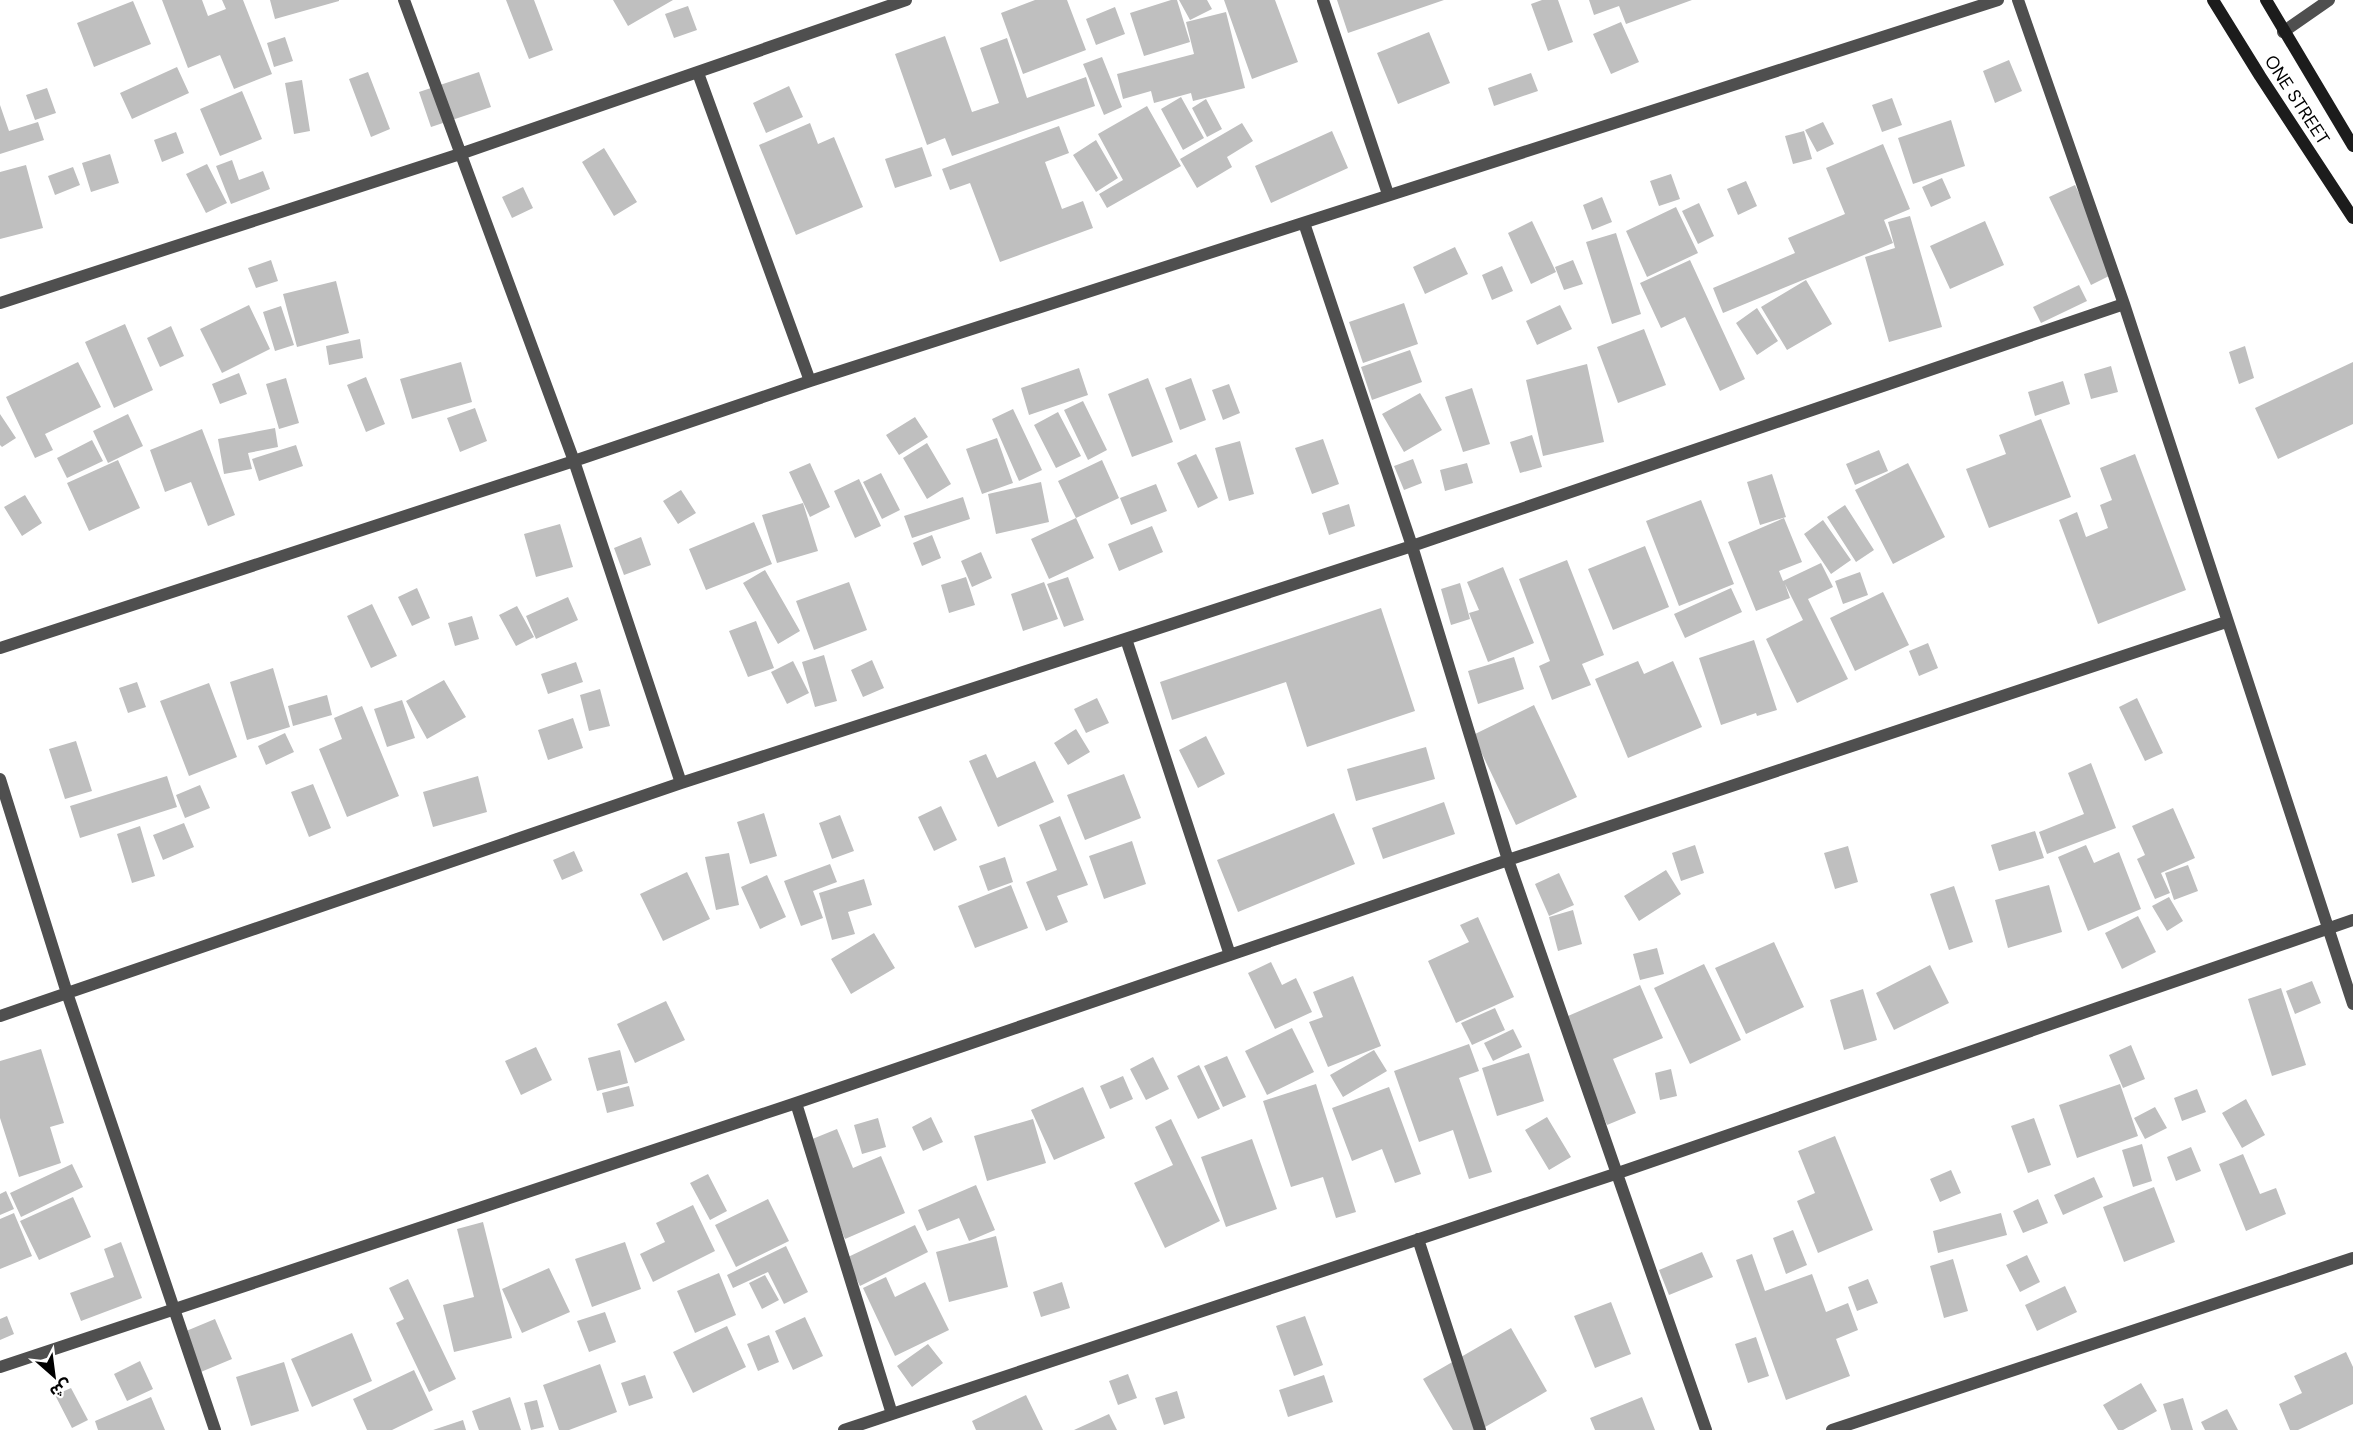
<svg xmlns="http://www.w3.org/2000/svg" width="2353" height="1430" font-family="'DM Sans','Noto Sans Arabic',sans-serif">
  <rect width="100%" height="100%" fill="#fff"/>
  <path fill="#bfbfbf" d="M162,0H202L208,16L226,9L222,0H243L272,74L234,89L220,55L188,68Z
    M270,0H339V1L275,19Z
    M506,0H534L553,50L529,59Z
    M613,0H673L628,26Z
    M1035,0H1067L1086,50L1023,74L1001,13Z
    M1171,0H1177L1190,42L1144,56L1130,13Z
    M1179,0H1207L1212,9L1190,20Z
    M1224,0H1275L1298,62L1252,79Z
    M1337,0H1444L1348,33Z
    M1542,0H1558L1573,42L1548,51L1531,4Z
    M1589,0H1692L1626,24L1619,6L1594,15Z
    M133,1L151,44L94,67L77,23Z
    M688,6L697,30L674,38L665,14Z
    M1115,7L1125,34L1096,45L1086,19Z
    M1226,12L1245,88L1193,101L1191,93L1154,103L1151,91L1123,99L1117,74L1194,54L1186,22Z
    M1621,22L1639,62L1611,74L1593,34Z
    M1429,32L1450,83L1398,104L1377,53Z
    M945,36L972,112L999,103L980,48L1007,38L1027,98L1086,77L1095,106L952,156L945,138L927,145L895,54Z
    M285,37L293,61L274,67L267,43Z
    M1102,57L1122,107L1104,115L1083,64Z
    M2009,60L2022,91L1995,103L1983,71Z
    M177,67L189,93L132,119L120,93Z
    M368,72L390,129L371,137L349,79Z
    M479,72L491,107L431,127L419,92Z
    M1531,73L1538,91L1494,106L1488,88Z
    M302,80L310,131L294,134L285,83Z
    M789,86L803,117L766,133L753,103Z
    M47,88L56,113L35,120L26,95Z
    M242,91L262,139L220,156L200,109Z
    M1181,97L1204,138L1183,150L1161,109Z
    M1892,98L1902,125L1882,132L1872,105Z
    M1206,99L1222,129L1207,137L1192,108Z
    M0,105L9,131L38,122L44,140L0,154Z
    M1147,106L1181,166L1107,208L1099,194L1123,180L1098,134Z
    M1951,120L1965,166L1913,184L1898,138Z
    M1823,122L1834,144L1817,152L1805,130Z
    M810,123L818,144L834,137L863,207L796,235L759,145Z
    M1242,123L1253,141L1227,157L1232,167L1197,188L1180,159Z
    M1059,126L1069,153L1045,162L1062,209L1083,201L1093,228L1000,262L970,183L950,190L942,169Z
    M1332,131L1348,168L1271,203L1255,166Z
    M1804,131L1812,159L1793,164L1785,136Z
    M176,132L184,153L162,162L154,140Z
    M1096,140L1118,178L1096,192L1073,155Z
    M1883,144L1910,209L1884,220L1893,243L1723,313L1713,288L1795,253L1788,238L1845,214L1826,168Z
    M922,147L932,176L895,188L885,159Z
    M604,148L637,202L614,216L582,162Z
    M110,154L119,183L91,192L82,163Z
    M232,160L239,180L263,171L270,189L231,204L216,166Z
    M207,164L227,203L206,213L186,174Z
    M26,165L43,228L0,239V172Z
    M73,167L80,185L55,195L48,176Z
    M1671,174L1680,199L1659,206L1650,181Z
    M1942,178L1951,198L1931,207L1922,187Z
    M1746,181L1757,206L1738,215L1727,189Z
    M2075,185L2117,272L2091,285L2049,197Z
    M523,187L533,208L512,218L502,197Z
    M1602,197L1612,222L1592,230L1583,205Z
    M1699,203L1714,236L1698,244L1682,211Z
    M1676,207L1698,253L1647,277L1626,231Z
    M1910,216L1942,327L1889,342L1865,257L1895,248L1888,222Z
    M1532,221L1556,272L1531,284L1508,233Z
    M1985,221L2004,265L1950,289L1930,246Z
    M1616,233L1641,314L1612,324L1586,242Z
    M1455,247L1468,274L1425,294L1413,267Z
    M271,260L278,281L256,288L248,268Z
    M1573,260L1583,284L1564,290L1555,267Z
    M1690,260L1745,379L1720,391L1685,317L1661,328L1640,283Z
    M1502,266L1513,291L1492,300L1482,275Z
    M1806,280L1832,324L1787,350L1761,307Z
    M336,281L349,333L297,347L283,294Z
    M2079,285L2087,301L2041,323L2033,307Z
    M1404,303L1418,344L1363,363L1349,322Z
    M249,305L270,349L222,373L200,329Z
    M1560,305L1572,329L1537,345L1526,321Z
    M281,306L294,345L275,351L263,312Z
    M1757,308L1778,341L1757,355L1736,323Z
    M125,324L153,390L114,408L85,342Z
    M171,326L184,356L160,367L147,338Z
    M1644,329L1666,385L1618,403L1597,347Z
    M360,339L363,358L329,365L326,346Z
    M2245,346L2254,378L2239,384L2229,352Z
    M1410,350L1422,382L1372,400L1361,367Z
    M78,362L101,407L45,434L53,450L35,458L6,397Z
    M461,362L472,402L412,419L400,379Z
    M2353,362V424L2278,459L2255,408Z
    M1587,364L1604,442L1543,456L1526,380Z
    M2111,366L2118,392L2091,399L2084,374Z
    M1079,368L1088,395L1029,415L1021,388Z
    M239,373L247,394L220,404L212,384Z
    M366,377L385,424L366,432L347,385Z
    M286,378L299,423L279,429L266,384Z
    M1148,378L1173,442L1132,457L1108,394Z
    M1191,378L1206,420L1180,430L1165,388Z
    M2063,381L2070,404L2035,416L2028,392Z
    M1229,384L1240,413L1223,420L1212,390Z
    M1472,388L1490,444L1463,452L1445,397Z
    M1420,393L1442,430L1404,452L1382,414Z
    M1083,401L1107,450L1088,460L1064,410Z
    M475,408L487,441L460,452L447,418Z
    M1013,409L1042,470L1019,481L992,419Z
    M1058,412L1081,456L1056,468L1034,425Z
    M0,414L16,438L2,447L0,445Z
    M128,414L143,446L108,463L93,431Z
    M915,417L928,437L899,455L886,435Z
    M2041,419L2071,497L1989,528L1966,469L2006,454L1999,435Z
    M275,428L278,447L248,453L252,469L224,474L218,439Z
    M202,429L235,515L208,526L191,482L165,492L150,450Z
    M1532,435L1542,467L1520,473L1510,442Z
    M997,438L1013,483L982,494L966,449Z
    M1323,439L1339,484L1312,494L1295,448Z
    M92,440L103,461L67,478L57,458Z
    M1240,441L1254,494L1229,501L1215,448Z
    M927,443L951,484L927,499L903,458Z
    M296,445L303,466L259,481L252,459Z
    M1879,450L1888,471L1855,485L1846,464Z
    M1196,454L1218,498L1198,508L1177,463Z
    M2135,454L2186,590L2098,624L2059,520L2077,512L2086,537L2108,528L2100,505L2112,500L2100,468Z
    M1413,459L1422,483L1404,490L1394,466Z
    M118,460L140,508L89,531L67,483Z
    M1102,460L1119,498L1076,518L1058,481Z
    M810,463L830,507L810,517L789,472Z
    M1467,463L1473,483L1445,491L1440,470Z
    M1908,463L1945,537L1893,564L1855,490Z
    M881,473L900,510L882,519L863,482Z
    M1772,474L1786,517L1760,525L1747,482Z
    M859,479L881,526L855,538L834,491Z
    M1041,482L1049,522L996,534L988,494Z
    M1156,484L1167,511L1131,525L1120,498Z
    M681,490L696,513L678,524L663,501Z
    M25,495L42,523L22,536L4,507Z
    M963,497L970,519L912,538L904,516Z
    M1701,500L1734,584L1679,606L1646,521Z
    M803,503L818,551L777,563L762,515Z
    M1349,504L1355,526L1329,535L1322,513Z
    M1845,505L1874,550L1856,562L1827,517Z
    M1076,518L1094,558L1049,579L1031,539Z
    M1784,518L1802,562L1779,571L1783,581L1821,563L1833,587L1808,599L1848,679L1797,703L1766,639L1803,620L1785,584L1790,598L1756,611L1728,542Z
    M1823,520L1851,560L1831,574L1804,534Z
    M754,522L772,564L706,590L689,549Z
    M560,524L573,567L536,577L524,534Z
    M1152,526L1163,552L1119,571L1108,544Z
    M932,535L941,558L922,566L913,543Z
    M641,537L651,565L624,575L614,548Z
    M1645,546L1669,607L1613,630L1588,569Z
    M981,552L992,578L972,587L961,561Z
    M1567,560L1604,655L1582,664L1591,685L1552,700L1539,666L1550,661L1519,579Z
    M1503,567L1534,643L1488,662L1469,613L1479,610L1467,582Z
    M765,570L800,631L778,644L743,583Z
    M1860,572L1868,595L1843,604L1835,581Z
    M966,577L975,605L949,613L941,585Z
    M1068,577L1084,620L1064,627L1047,584Z
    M849,582L867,630L814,650L796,601Z
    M1044,582L1058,619L1023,631L1011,594Z
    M1460,583L1470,619L1451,625L1441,589Z
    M417,588L430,618L412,626L398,597Z
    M1731,588L1742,612L1685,638L1674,614Z
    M1883,592L1909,645L1855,671L1830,618Z
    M568,597L578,620L536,639L526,616Z
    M372,604L397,656L371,668L347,616Z
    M517,606L534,637L516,646L499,615Z
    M1381,608L1415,711L1307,747L1286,682L1172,720L1160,682Z
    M472,616L479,639L455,646L448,623Z
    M756,621L774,668L748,677L729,631Z
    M1754,640L1777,710L1757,716L1756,713L1721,725L1699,658Z
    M1928,643L1938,668L1919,676L1909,651Z
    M824,655L837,701L815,707L802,662Z
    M1514,657L1524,689L1478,704L1468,671Z
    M872,660L884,688L863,697L851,670Z
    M793,661L809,693L787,704L771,672Z
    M1638,661L1644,674L1673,661L1702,727L1628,758L1595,679Z
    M576,662L583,682L548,694L541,674Z
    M273,668L290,727L247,740L230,682Z
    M444,680L466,717L427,739L406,701Z
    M137,682L146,707L128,713L119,688Z
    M209,683L237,757L189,776L160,701Z
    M600,689L610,726L589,731L580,695Z
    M327,695L332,715L293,726L288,706Z
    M1097,698L1109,723L1086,733L1074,709Z
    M2137,698L2163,753L2145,761L2119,707Z
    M402,700L415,738L387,747L374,709Z
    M1534,705L1577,797L1516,825L1473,735Z
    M362,706L399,796L347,817L319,749L342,739L334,718Z
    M573,718L583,748L548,760L538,730Z
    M1076,729L1090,752L1068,765L1054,743Z
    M285,733L294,752L266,765L258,746Z
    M1206,736L1225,774L1198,788L1179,750Z
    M76,741L92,791L65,799L49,749Z
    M1426,747L1435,779L1356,801L1347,769Z
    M986,754L997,778L1035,761L1054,802L998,827L969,761Z
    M2091,763L2116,828L2047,854L2039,832L2084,814L2068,773Z
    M1124,774L1141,818L1085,840L1067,795Z
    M167,776L177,807L80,838L70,806Z
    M478,776L487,812L433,827L423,792Z
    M313,784L331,828L309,837L291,792Z
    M200,785L210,808L185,818L176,795Z
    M1444,802L1455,834L1383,859L1372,828Z
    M941,806L957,840L934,851L918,817Z
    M2173,808L2195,858L2161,873L2170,893L2155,899L2137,859L2145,855L2132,826Z
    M764,813L777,856L750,864L737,822Z
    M1334,813L1355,864L1238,912L1217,860Z
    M840,815L854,851L832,859L819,823Z
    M1060,816L1088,885L1057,896L1068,922L1046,931L1026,882L1057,870L1039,825Z
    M184,823L194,847L163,860L153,835Z
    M140,826L155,876L132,883L117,834Z
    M2035,831L2044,858L1999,871L1991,845Z
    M1132,841L1146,884L1104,899L1089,856Z
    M1695,845L1704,873L1681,881L1672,853Z
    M2086,845L2094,863L2119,852L2141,909L2088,931L2058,857Z
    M1848,846L1858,882L1835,889L1824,853Z
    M574,851L583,871L562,880L553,860Z
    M729,853L739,905L716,910L705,857Z
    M1005,857L1013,882L988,891L979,866Z
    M830,864L837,882L813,891L823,918L801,926L784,881Z
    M2188,865L2198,891L2174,900L2165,873Z
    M1666,870L1681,894L1639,921L1624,896Z
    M687,872L710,919L663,941L640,894Z
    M1559,873L1574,905L1549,916L1535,884Z
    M767,875L786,917L760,929L741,887Z
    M864,879L872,905L848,912L855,934L832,940L819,893Z
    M1011,885L1028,928L975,948L958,906Z
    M2049,885L2062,932L2008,948L1995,900Z
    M1954,886L1973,942L1949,950L1930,894Z
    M2169,897L2183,921L2167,931L2152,906Z
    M1573,910L1582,944L1558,951L1549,917Z
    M2138,916L2156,952L2122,969L2105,933Z
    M1478,917L1514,997L1456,1023L1428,961L1469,942L1460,925Z
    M874,933L895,968L851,994L831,959Z
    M1774,942L1804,1007L1746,1034L1715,968Z
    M1657,948L1664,974L1640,980L1633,954Z
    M1271,962L1282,985L1296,978L1312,1012L1275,1029L1248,973Z
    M1704,964L1741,1040L1690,1064L1654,988Z
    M1930,965L1949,1003L1894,1030L1876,993Z
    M1353,976L1381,1046L1328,1067L1309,1022L1323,1017L1313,992Z
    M2312,981L2321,1003L2295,1014L2286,991Z
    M1640,985L1663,1038L1613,1059L1636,1113L1607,1125L1561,1019Z
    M2281,988L2306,1065L2272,1076L2248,999Z
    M1863,989L1877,1040L1844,1050L1830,1000Z
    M666,1001L685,1040L635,1063L617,1024Z
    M1495,1008L1505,1030L1472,1045L1461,1023Z
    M1292,1028L1314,1072L1267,1095L1245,1051Z
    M1513,1029L1522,1047L1493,1061L1484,1043Z
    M1469,1044L1479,1071L1459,1078L1492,1172L1469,1179L1453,1130L1419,1142L1394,1071Z
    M2131,1045L2145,1079L2123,1088L2109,1055Z
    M536,1047L552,1080L521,1095L505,1061Z
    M41,1049L64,1123L50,1127L61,1163L19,1177L0,1118V1061Z
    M620,1050L628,1083L597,1091L588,1058Z
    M1374,1050L1387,1071L1343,1097L1330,1075Z
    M1529,1053L1544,1101L1497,1116L1482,1068Z
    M1227,1056L1246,1097L1223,1107L1204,1066Z
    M1153,1057L1169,1089L1146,1100L1130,1069Z
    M1199,1065L1220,1109L1198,1119L1177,1076Z
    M1671,1069L1677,1096L1660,1100L1655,1073Z
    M1123,1076L1133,1099L1110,1109L1100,1086Z
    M1316,1084L1356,1212L1336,1218L1323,1177L1291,1187L1263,1101Z
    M2120,1084L2138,1136L2077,1158L2059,1105Z
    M629,1086L634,1106L607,1113L602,1093Z
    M1083,1087L1105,1138L1054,1160L1031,1110Z
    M1389,1087L1421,1174L1395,1183L1382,1149L1352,1161L1332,1108Z
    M2197,1089L2206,1112L2182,1121L2174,1098Z
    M2246,1099L2265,1135L2242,1148L2222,1113Z
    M2155,1107L2167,1128L2145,1139L2134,1118Z
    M931,1117L943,1142L923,1151L912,1127Z
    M1547,1117L1571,1157L1549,1170L1525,1130Z
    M878,1118L886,1147L862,1154L854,1125Z
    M2034,1118L2051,1165L2028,1173L2011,1126Z
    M1033,1119L1046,1163L987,1181L974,1136Z
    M1171,1119L1220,1221L1165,1248L1134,1183L1173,1165L1155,1127Z
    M837,1129L853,1168L881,1156L905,1213L845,1239L805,1142Z
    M1835,1136L1873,1230L1818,1253L1797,1201L1815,1193L1798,1151Z
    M1252,1139L1277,1209L1226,1227L1201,1157Z
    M2142,1144L2152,1181L2133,1187L2122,1150Z
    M2191,1147L2201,1171L2176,1181L2167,1157Z
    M2243,1154L2260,1194L2276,1188L2286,1214L2246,1231L2219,1164Z
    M72,1164L83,1187L21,1217L10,1193Z
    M1951,1170L1961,1193L1940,1202L1930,1179Z
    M708,1174L727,1211L710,1220L690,1183Z
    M2094,1177L2103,1197L2063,1215L2054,1195Z
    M976,1185L995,1230L969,1241L959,1218L927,1231L918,1210Z
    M2154,1187L2175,1242L2124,1262L2103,1207Z
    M6,1191L14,1209L0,1215V1194Z
    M73,1197L91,1237L39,1260L20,1221Z
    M768,1199L789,1241L736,1267L715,1225Z
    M2038,1199L2048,1223L2023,1233L2013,1211Z
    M693,1205L715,1251L653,1282L640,1254L665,1242L656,1223Z
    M14,1213L32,1256L0,1269V1219Z
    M2001,1213L2007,1235L1938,1253L1933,1231Z
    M483,1222L512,1338L454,1352L443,1305L474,1297L457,1229Z
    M915,1225L928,1252L860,1286L846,1258Z
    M1793,1230L1807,1265L1786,1274L1773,1238Z
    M996,1236L1008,1287L949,1302L936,1252Z
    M121,1242L142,1298L81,1321L70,1293L114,1277L104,1249Z
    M625,1242L641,1289L592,1307L575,1259Z
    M786,1246L808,1292L784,1304L768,1272L733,1288L727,1275Z
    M1702,1252L1713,1277L1669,1295L1659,1270Z
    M1752,1254L1765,1291L1812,1274L1826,1312L1848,1303L1858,1330L1836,1339L1850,1376L1786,1400L1736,1260Z
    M2027,1255L2040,1282L2020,1292L2006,1265Z
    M1953,1259L1968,1311L1944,1318L1930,1266Z
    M549,1268L570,1312L522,1333L502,1289Z
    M719,1273L736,1315L695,1333L677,1291Z
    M765,1275L779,1300L762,1309L749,1283Z
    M886,1277L895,1297L925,1282L949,1330L895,1356L863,1288Z
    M408,1279L456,1379L429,1392L396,1323L404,1319L389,1288Z
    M1868,1279L1878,1303L1857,1311L1848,1287Z
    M1062,1282L1070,1308L1041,1317L1033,1292Z
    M2065,1286L2077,1312L2037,1331L2025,1305Z
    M1611,1302L1631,1354L1595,1368L1574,1316Z
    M605,1312L616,1342L589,1352L577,1321Z
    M7,1316L14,1334L0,1340V1319Z
    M1305,1316L1323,1365L1294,1376L1276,1326Z
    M805,1317L823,1356L793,1370L775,1331Z
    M215,1319L232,1359L196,1374L179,1334Z
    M727,1326L746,1367L693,1393L673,1352Z
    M1511,1328L1547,1391L1480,1430H1453L1423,1379Z
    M352,1333L372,1381L312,1407L291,1359Z
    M769,1335L779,1362L758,1371L747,1344Z
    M1756,1337L1769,1376L1748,1383L1735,1344Z
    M928,1344L943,1363L912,1387L897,1366Z
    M2346,1352L2353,1367V1404L2298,1430H2290L2279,1404L2302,1393L2294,1376Z
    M140,1361L153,1389L127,1401L114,1374Z
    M284,1362L299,1411L251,1426L236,1377Z
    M600,1364L617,1412L569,1430H559L543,1385Z
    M414,1370L433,1410L392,1430H367L353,1399Z
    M1128,1374L1137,1398L1118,1405L1109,1381Z
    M645,1375L653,1398L629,1406L621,1383Z
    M1324,1375L1333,1402L1288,1417L1279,1390Z
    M2141,1383L2157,1411L2123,1430H2118L2103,1405Z
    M71,1388L88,1420L72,1428L55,1395Z
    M1177,1391L1185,1418L1164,1425L1155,1398Z
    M1026,1395L1043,1430H976L972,1421Z
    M151,1397L165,1430H98L95,1421Z
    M510,1397L521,1430H479L472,1411Z
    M1642,1397L1655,1430H1595L1590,1418Z
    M2183,1398L2193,1430H2171L2163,1404Z
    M537,1400L544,1427L531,1430L524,1403Z
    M2227,1409L2238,1430H2205L2201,1422Z
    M1109,1414L1117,1430H1074Z
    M463,1420L466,1430H433Z"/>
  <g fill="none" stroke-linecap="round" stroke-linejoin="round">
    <path stroke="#4f4f4f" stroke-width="12" d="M404,0L574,461L681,783
      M1323,0L1388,194
      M2018,0L2124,304L2353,1004
      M2283,32L2329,0
      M698,73L810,381
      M1304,223L1412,546L1508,860L1706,1430
      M0,303L460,154L906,0
      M1126,639L1230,955
      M0,648L574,461L810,381L1998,0
      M0,779L67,993L215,1430
      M0,1016L681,783L1412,546L2124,304
      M796,1103L892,1414
      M1418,1239L1480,1430
      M0,1367L796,1103L1508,860L2226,622
      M844,1430L1618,1173L2353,920
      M1832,1430L2353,1258"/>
    <path stroke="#1c1c1c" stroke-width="12" d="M2213,0L2260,76L2353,218
      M2266,0L2353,146"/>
  </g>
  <g text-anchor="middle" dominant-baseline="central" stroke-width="4.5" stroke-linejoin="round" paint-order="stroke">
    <g font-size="18" fill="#000" stroke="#fff">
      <text transform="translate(2297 100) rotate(57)">ONE STREET</text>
    </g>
  </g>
  <g transform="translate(54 1376) rotate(152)" stroke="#ffffff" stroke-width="4.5" paint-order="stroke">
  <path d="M0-4.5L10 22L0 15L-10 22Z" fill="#000000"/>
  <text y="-9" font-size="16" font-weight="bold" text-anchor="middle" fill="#000000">ش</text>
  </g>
</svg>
